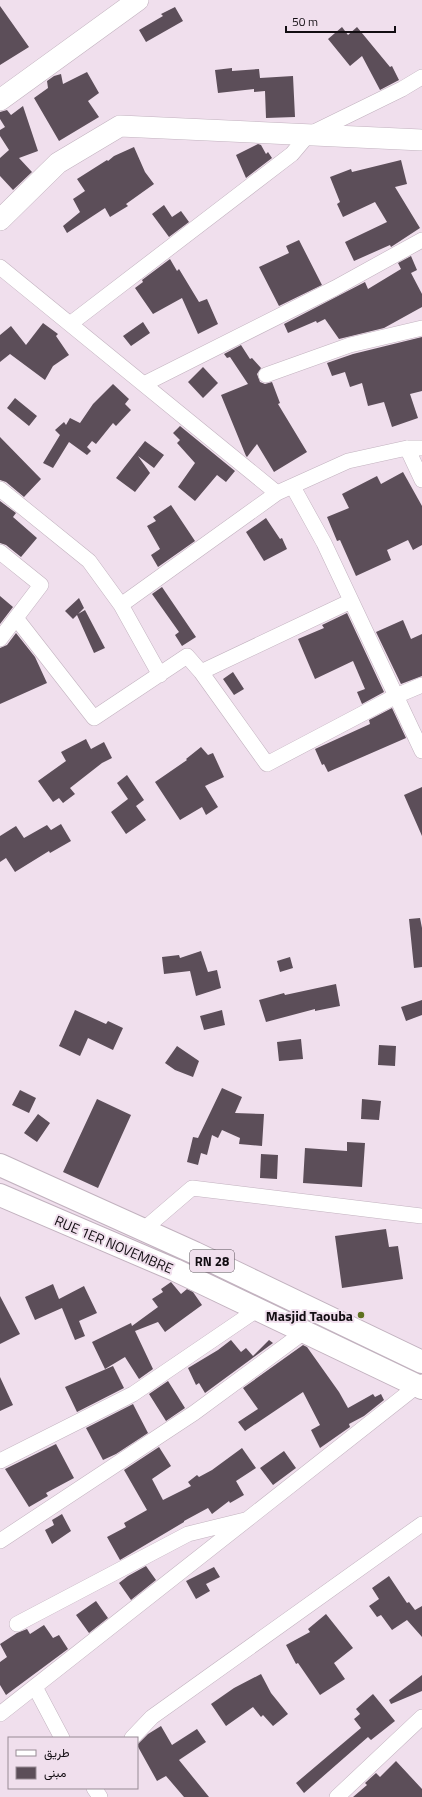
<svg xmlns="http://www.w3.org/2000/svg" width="422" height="1797" font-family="'Titillium Web',Vazirmatn,sans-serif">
  <rect width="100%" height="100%" fill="#f0dfed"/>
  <path fill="#5c4e59" d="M0,6L29,47L0,65Z
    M175,7L183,21L146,42L139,30L163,16L161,14Z
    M342,27L348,35L357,27L390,67L392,66L399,80L380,90L362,56L350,66L328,39Z
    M232,68V71L259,69L260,78L293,76L295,117L266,118L265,91L254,92V89L218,93L215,70Z
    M87,72L99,93L88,101L99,117L59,141L34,98L48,88L47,81L54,76L61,74L63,84Z
    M23,106L38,151L19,158L32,172L13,190L0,176V158L9,150L0,136V130L5,127L0,119V112L7,110L11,115Z
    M258,144L261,145L266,154L268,152L272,158L246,178L236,155Z
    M134,147L145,172L154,184L126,204L128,206L110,217L105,208L67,233L63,226L80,212L73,199L85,191L77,179L107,160L108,161L114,156Z
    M401,160L407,184L395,187L420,228L391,247L390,245L354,261L345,242L387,222L375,202L343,217L337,204L340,202L330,177L351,169L352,172Z
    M164,205L172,217L181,211L189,222L169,237L152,214Z
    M299,240L322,285L279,306L259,267L289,253L286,246Z
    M411,256L417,270L411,273L422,294V307L384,328L339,339L325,319L317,323L316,321L288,333L284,324L365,282L368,289L401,269L398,263Z
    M170,259L177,271L179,269L199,302L207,299L218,324L198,334L182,298L153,314L135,288L143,282L142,280Z
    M143,322L150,333L131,346L123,336Z
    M43,323L58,334L56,336L69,355L53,366L45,380L10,354L0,362V335L11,326L26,345Z
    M422,337V391L410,394L418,418L392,427L384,402L368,406L362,383L350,387L345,372L332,376L327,363L353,354Z
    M241,345L250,359L252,358L261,368L257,374L260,382L265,384L272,382L280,403L278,404L307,452L274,472L257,444L247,457L246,456L221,395L248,384L230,357L227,358L224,354Z
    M203,367L218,383L203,398L188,382Z
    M113,384L129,399L125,404L131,410L116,426L113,423L96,444L92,441L87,447L91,451L87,455L69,442L53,468L43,463L60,435L55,430L64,422L66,425L70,418L80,423L93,404Z
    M15,398L37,416L29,426L7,408Z
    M180,426L235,471L226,482L217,475L195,501L178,487L195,463L177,443L180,440L173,433Z
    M0,437L41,479L24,497L6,482L0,480Z
    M145,441L164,455L154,468L138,456L150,473L135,492L116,478Z
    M403,472L422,506V545L413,550L408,540L387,550L391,560L356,576L340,540L337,541L327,517L349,508L342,494L377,476L381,484Z
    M0,501L16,513L13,517L37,538L21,557L6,545L0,543Z
    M171,505L195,541L158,567L151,555L160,549L147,526L156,521L153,517Z
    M266,518L280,539L282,538L287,549L264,561L246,532Z
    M162,587L196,637L182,646L175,635L179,632L152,594Z
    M0,596L13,607L0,624Z
    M79,598L84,608L78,614L85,610L105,648L94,653L77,615L73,619L65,611Z
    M347,613L384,692L362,704L357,692L365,689L353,661L315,679L298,639L324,628L322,625Z
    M403,620L411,639L422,634V676L401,684L376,632Z
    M16,633L35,657L47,683L0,704V648L7,645Z
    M233,672L244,689L234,695L223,679Z
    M392,708L406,738L328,772L324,764L322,765L315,749L370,724L369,720Z
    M86,739L91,749L104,742L112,758L102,763L70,788L75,794L63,803L59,798L53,802L38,781L66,761L61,752Z
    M201,747L208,755L213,753L224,777L205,786L218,807L206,815L202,807L180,820L155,782L187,760L186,759Z
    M127,775L144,800L136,806L146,820L126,834L111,812L128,799L117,783Z
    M422,787V836L404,795Z
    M61,824L71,841L50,853L49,851L15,872L6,858L0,862V836L16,826L24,838L47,825L51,830Z
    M420,918L422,928V967L414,968L409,919Z
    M201,951L208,972L217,970L221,988L196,996L190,971L164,974L162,957L179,955L180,958Z
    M290,957L293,968L280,972L277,961Z
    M336,984L340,1006L315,1011V1009L266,1022L259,1000L284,993L285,995Z
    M422,1000V1015L406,1021L401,1007Z
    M75,1010L106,1024L108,1021L123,1028L113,1050L88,1038L80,1056L59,1046Z
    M222,1010L225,1025L204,1030L200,1016Z
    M301,1039L303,1059L279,1061L277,1042Z
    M379,1045L396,1046L395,1066L378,1065Z
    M177,1046L199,1061L193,1077L175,1070L165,1063Z
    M222,1088L242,1097L235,1113L264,1114L262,1146L239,1144L240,1138L222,1130L218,1138L212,1135L207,1155L201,1153L198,1165L187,1162L193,1137L198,1138Z
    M20,1090L36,1098L29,1113L12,1105Z
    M97,1099L131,1115L98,1188L63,1172Z
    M362,1099L381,1101L379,1120L361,1119Z
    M38,1114L50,1123L37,1142L24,1133Z
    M347,1142L365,1143L362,1187L303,1183L305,1148L347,1151Z
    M261,1154L278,1155L277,1179L260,1178Z
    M386,1229L389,1247L398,1246L403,1279L342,1288L335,1236Z
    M171,1282L181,1294L187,1289L193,1292L202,1305L165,1332L158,1322L135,1331L153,1369L139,1379L125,1357L105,1369L92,1342L131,1323L132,1326L158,1307L152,1299L163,1292L161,1289Z
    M53,1284L59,1299L84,1286L97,1313L79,1321L85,1336L75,1340L62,1308L35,1320L25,1297Z
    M0,1296L20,1334L0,1344Z
    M231,1340L241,1352L246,1348L253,1356L269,1340L273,1343L205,1393L199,1383L196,1385L188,1368L218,1350Z
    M303,1345L307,1347L339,1392L348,1408L373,1394L375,1397L381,1394L384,1400L364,1416L349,1424L350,1427L320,1448L311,1430L320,1425L303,1392L245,1431L238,1422L258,1409L243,1388Z
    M113,1366L124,1388L77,1412L65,1387Z
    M0,1377L13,1405L0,1411Z
    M168,1381L185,1408L166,1421L149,1394Z
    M133,1404L148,1433L116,1454L103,1460L86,1428Z
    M56,1444L74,1478L46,1493L48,1496L29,1507L5,1469Z
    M159,1447L171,1466L152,1479L163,1500L191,1486L188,1482L197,1475L199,1477L212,1470L242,1448L256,1468L236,1481L244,1495L230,1503L229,1501L212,1514L208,1508L184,1521V1522L120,1560L107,1537L126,1527L124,1523L147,1510L124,1470Z
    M284,1451L296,1468L273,1485L260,1468Z
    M62,1514L71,1531L52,1544L45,1530L54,1525L52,1520Z
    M146,1566L156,1580L131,1600L119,1583L128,1576Z
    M214,1567L220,1577L206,1584L210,1591L196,1599L186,1581Z
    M389,1576L407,1603L409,1602L415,1610L422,1606V1637L407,1620L392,1630L381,1615L377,1617L369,1606L379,1599L372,1588Z
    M96,1601L108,1618L89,1633L76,1615Z
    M326,1614L353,1648L334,1663L345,1679L320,1695L298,1663L296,1664L286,1645L310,1632L308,1629Z
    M44,1625L53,1638L59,1635L68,1649L6,1695L0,1685V1662L7,1657L0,1644L17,1633L27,1629L30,1634Z
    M261,1674L271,1693L288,1714L273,1726L263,1715L261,1717L253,1707L226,1726L211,1704L234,1688Z
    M422,1675V1691L391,1704L389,1700Z
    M373,1694L395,1721L371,1740L368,1737L304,1793L296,1783L361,1728L354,1719L360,1714L356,1709Z
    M161,1726L172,1745L197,1729L206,1742L179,1760L209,1797H184L166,1776L157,1781L137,1745L148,1734Z
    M396,1761L422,1789V1797H353L367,1785L365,1783L376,1773L380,1777Z"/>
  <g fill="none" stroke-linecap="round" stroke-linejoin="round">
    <g stroke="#c2b2bf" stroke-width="16">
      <path id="street" d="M0,267L277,493
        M70,324L292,154L308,135L402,89L422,77
        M266,375L350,345L422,328
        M144,384L335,288L422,240
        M407,448L422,480
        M293,487L324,543L422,751
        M0,489L89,561L121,605L160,675
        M0,552L41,585L0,639
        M121,605L277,493L348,461L407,448H422
        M16,618L94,718L187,656L201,672L267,764L396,696L422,685
        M201,672L351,601
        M143,1230L192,1188L422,1216
        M0,1461L133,1394L258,1309
        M0,1541L194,1413L304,1332
        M17,1624L188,1534L245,1520
        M35,1687L62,1738
        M0,1714L422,1382
        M132,1738L152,1717L422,1524
        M94,1788L100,1797
        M337,1797L422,1717"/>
    </g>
    <g stroke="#c2b2bf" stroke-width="22">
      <path id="secondary" d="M0,100L138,0
        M0,220L58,163L120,126L422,140"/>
    </g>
    <g stroke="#c2b2bf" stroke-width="24">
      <path id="primary" d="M0,1165L195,1253L422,1362
        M0,1195L175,1270L422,1388"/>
    </g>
    <use href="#street" stroke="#fff" stroke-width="15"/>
    <use href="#secondary" stroke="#fff" stroke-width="21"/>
    <use href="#primary" stroke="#fff" stroke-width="22"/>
  </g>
  <circle fill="#5f711f" stroke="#f0dfed" stroke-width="1.5" cx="361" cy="1315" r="4"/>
  <g text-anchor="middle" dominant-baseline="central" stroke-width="4" stroke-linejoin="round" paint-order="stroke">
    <rect fill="#f0dfed" stroke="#554c54" stroke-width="1" x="190" y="1250" width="44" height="22" rx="3"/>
    <g font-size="13" font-weight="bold" fill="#120d12">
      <text x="212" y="1261">RN 28</text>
    </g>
    <g font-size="14" fill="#120d12" stroke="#f0dfed">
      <text transform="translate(114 1244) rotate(23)">RUE 1ER NOVEMBRE</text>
    </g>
    <g font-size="14" font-weight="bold" fill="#120d12" stroke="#f0dfed" text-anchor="end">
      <text x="353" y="1315">Masjid Taouba</text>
    </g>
  </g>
  <rect x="8" y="1737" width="130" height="52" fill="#f0dfed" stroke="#978b95"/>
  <rect x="16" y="1750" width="20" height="6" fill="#ffffff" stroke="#978b95"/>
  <text x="44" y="1757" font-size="12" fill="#120d12">طريق</text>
  <rect x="16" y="1767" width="20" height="12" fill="#5c4e59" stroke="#978b95"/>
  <text x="44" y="1777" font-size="12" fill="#120d12">مبنى</text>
  <path d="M286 26v6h109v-6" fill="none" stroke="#120d12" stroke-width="2"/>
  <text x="292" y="26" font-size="12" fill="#120d12" stroke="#f0dfed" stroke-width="3" paint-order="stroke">50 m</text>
</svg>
